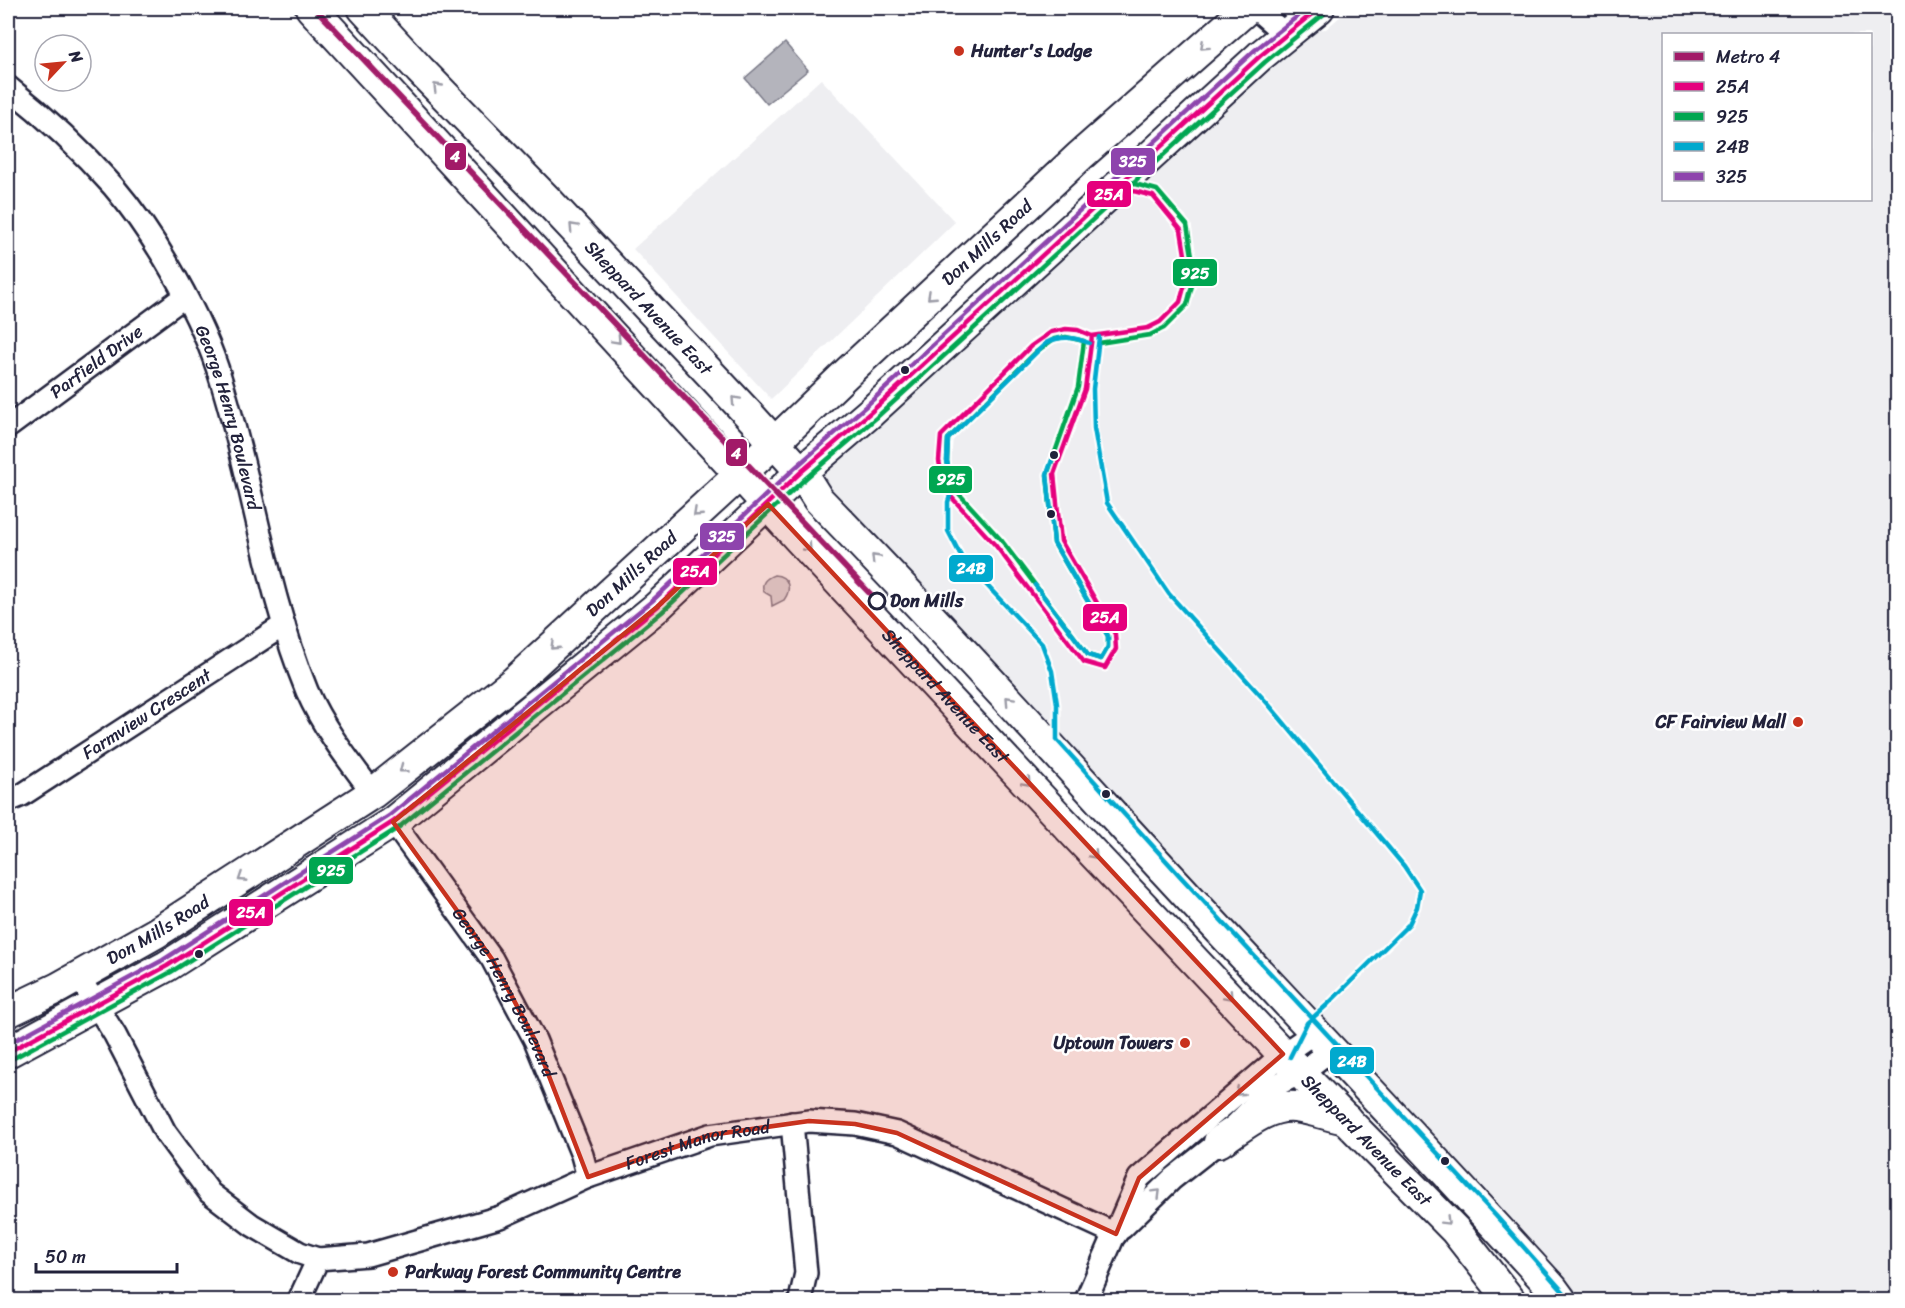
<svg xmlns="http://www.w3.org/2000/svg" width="1905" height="1308" font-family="Sriracha,sans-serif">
  <rect width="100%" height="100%" fill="#fff"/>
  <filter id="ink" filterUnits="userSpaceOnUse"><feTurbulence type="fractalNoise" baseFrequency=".0167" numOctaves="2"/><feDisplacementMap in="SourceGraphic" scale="12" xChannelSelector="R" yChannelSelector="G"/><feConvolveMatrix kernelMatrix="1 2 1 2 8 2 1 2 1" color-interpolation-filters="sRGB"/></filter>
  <g filter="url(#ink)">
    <path fill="#eeeef1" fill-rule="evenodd" d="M1350,8H1897V1300H1561L801,472L1293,32L1326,29ZM1664,34H1870V200H1664Z
      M821,79L955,222L771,399L633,249Z"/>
    <path fill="#dfdfe2" stroke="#80808e" stroke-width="1.5" d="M774,575C789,576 792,589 784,600L772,606L771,596L764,592C760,583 766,578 774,575Z"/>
    <path fill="#b4b4bc" stroke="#7a7a88" stroke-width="1.5" d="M785,43L808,70L767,104L745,78Z"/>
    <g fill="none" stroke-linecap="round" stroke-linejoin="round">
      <g stroke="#22223b" stroke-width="26">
        <g id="street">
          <path d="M1255,8L1286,35"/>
          <path id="s1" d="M8,87C46,117 81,150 113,186C155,235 203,318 221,380C253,482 266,591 307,691C323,728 349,761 373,793"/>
          <path id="s2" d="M8,427L185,296"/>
          <path id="s3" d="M8,801L22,795L284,625"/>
          <path id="s4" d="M393,822L492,959L535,1040L582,1155L588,1177"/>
          <path d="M79,977L115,1035L165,1132L210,1193L252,1225L300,1253L318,1259"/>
          <path d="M792,1123L806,1273L800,1300"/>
          <path d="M1122,1228L1172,1179L1219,1142L1272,1087L1301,1073L1331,1050"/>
          <path id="s5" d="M299,1300L318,1259L368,1255L500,1217L588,1177L710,1135L809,1121L855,1124L897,1133L1116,1234"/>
          <path d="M1086,1300L1139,1178L1283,1054L1315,1032"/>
        </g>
      </g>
      <g stroke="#22223b" stroke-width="34">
        <g id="secondary">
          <path id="s6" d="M311,8L799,539L1054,812L1311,1084L1455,1230L1510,1300"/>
          <path id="s7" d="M363,8L420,70L549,202L753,419L801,472L818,499C919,603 1017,709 1114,816C1259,975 1409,1130 1553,1289L1561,1300"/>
          <path id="s8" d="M8,1012L58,988L156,933L373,793L515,681L774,443L850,370L1081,155L1248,8"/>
          <path d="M8,1052L167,966L393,822L657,607L801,472L871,412L1260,56L1319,8"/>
          <path d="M1219,1142C1242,1127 1267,1104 1295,1107C1312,1109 1330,1116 1346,1119"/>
        </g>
      </g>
      <use href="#street" stroke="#fff" stroke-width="21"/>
      <use href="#secondary" stroke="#fff" stroke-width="30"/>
      <g stroke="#fff" stroke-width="9">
        <path id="bus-1" d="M945,490L996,546L1084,662L1105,668L1116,649L1115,634L1061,541L1054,474L1085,389L1092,336
          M945,490L939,461L941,436L1031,346L1051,332L1066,329L1078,330L1092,336L1148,328L1160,322L1180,302L1188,273L1181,230L1153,196L1118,187
          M8,1052L167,966L393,822L657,607L801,472L871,412L1260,56L1319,8"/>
      </g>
      <g stroke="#fff" stroke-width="9">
        <path id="bus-2" d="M1066,337L1084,341L1078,387L1047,475L1054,543L1108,636V647L1101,659L1088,655L1002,541L952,486L947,461L948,439L1036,352L1054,339Z
          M1099,343L1150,335L1164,328L1187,305L1195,274L1187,225L1157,190L1120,180
          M12,1059L171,972L398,828L662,612L806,478L876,418L1265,62L1324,14"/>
      </g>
      <g stroke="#fff" stroke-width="9">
        <path id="bus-3" d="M1099,337L1093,389L1094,428L1107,503L1169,594L1269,705L1404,866L1420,890L1417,907L1409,924L1328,1004L1307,1023L1290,1057
          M1089,343C1074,337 1061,335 1046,343L948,439L947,461L952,490L948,502V531L963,560L1042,644L1052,671L1057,704V740L1180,876L1496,1216L1567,1296
          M1035,585L1088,655L1101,659L1108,647V636L1054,543L1047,474L1052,460"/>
      </g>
      <g stroke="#fff" stroke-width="9">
        <path id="bus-4" d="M8,1044L163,960L389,816L652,601L796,467L866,406L1255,50L1308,8"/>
      </g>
      <use href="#bus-1" stroke="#e5007d" stroke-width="4.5"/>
      <use href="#bus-2" stroke="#00a651" stroke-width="4.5"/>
      <use href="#bus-3" stroke="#00a9ce" stroke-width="4.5"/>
      <use href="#bus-4" stroke="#8e44ad" stroke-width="4.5"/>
      <g stroke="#fff" stroke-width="10">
        <path id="metro-1" d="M315,8L877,601"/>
      </g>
      <use href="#metro-1" stroke="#a21a68" stroke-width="6"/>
    </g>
    <defs><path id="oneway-chevron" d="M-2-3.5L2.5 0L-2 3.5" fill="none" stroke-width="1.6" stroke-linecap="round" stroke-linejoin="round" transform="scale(1.5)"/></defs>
    <g stroke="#9c9ca7">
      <use href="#oneway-chevron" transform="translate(1204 46) rotate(138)"/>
      <use href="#oneway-chevron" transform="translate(437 87) rotate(-134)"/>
      <use href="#oneway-chevron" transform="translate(573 227) rotate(-133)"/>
      <use href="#oneway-chevron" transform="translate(931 296) rotate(137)"/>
      <use href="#oneway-chevron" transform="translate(617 340) rotate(47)"/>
      <use href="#oneway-chevron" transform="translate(735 400) rotate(-133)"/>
      <use href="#oneway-chevron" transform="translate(697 513) rotate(137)"/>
      <use href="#oneway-chevron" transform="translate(808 548) rotate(47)"/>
      <use href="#oneway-chevron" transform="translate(875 558) rotate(-134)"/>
      <use href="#oneway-chevron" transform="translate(554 646) rotate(137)"/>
      <use href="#oneway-chevron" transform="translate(1009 700) rotate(-133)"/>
      <use href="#oneway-chevron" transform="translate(403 769) rotate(142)"/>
      <use href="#oneway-chevron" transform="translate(1027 782) rotate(47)"/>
      <use href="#oneway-chevron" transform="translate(1094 855) rotate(47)"/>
      <use href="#oneway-chevron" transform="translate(242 878) rotate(147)"/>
      <use href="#oneway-chevron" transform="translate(1229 996) rotate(47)"/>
      <use href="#oneway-chevron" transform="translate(1239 1092) rotate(139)"/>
      <use href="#oneway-chevron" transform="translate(1157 1193) rotate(-45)"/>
      <use href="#oneway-chevron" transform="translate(1446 1221) rotate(45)"/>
    </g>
  </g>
  <path fill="#c8321e" fill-opacity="0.2" stroke="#c8321e" stroke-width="4.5" stroke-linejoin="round" d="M768,504L1283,1054L1139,1178L1116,1234L897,1133L855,1124L809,1121L710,1135L588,1177L535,1040L492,959L393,822L657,607Z"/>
  <g fill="#c8321e" stroke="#fff" stroke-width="2">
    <circle cx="959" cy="51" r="6"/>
    <circle cx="1798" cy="722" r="6"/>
    <circle cx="1185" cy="1043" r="6"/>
    <circle cx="393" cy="1272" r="6"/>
  </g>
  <g fill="#22223b" stroke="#fff" stroke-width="2">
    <circle cx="905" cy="370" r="5"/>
    <circle cx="1054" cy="455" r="5"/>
    <circle cx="1051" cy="514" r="5"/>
    <circle cx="1106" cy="794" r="5"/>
    <circle cx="199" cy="954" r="5"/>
    <circle cx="1445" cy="1161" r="5"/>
  </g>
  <circle fill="#fff" stroke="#22223b" stroke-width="3" cx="877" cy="601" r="8"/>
  <g text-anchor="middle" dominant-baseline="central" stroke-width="5" stroke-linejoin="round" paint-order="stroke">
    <g font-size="18" font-weight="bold" fill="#22223b" stroke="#fff" text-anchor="start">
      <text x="971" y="51">Hunter's Lodge</text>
      <text x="1786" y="722" text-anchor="end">CF Fairview Mall</text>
      <text x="1173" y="1043" text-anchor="end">Uptown Towers</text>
      <text x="405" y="1272">Parkway Forest Community Centre</text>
    </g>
    <g font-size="18" fill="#22223b" stroke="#fff">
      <text stroke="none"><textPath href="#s8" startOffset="1251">Don Mills Road</textPath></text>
      <text stroke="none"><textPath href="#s7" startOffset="414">Sheppard Avenue East</textPath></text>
      <text stroke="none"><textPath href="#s2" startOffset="110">Parfield Drive</textPath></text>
      <text stroke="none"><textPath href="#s1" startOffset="406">George Henry Boulevard</textPath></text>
      <text stroke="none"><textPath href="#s8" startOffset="765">Don Mills Road</textPath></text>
      <text stroke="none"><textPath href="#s6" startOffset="936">Sheppard Avenue East</textPath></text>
      <text stroke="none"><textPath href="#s3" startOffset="164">Farmview Crescent</textPath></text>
      <text stroke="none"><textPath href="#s8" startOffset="171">Don Mills Road</textPath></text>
      <text stroke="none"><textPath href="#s4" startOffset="204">George Henry Boulevard</textPath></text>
      <text stroke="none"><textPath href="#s6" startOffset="1548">Sheppard Avenue East</textPath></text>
      <text stroke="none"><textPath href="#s5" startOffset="444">Forest Manor Road</textPath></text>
    </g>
    <g font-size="18" font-weight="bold" fill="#22223b" stroke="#fff" text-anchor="start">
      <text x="890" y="601">Don Mills</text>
    </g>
  </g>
  <g stroke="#fff" stroke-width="2">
    <rect x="444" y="142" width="23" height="29" rx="6" fill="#a21a68"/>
    <rect x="1110" y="147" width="46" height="29" rx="6" fill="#8e44ad"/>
    <rect x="1086" y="180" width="46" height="28" rx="6" fill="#e5007d"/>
    <rect x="1172" y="258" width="46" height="29" rx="6" fill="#00a651"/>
    <rect x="725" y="438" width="23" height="29" rx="6" fill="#a21a68"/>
    <rect x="928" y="465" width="45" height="29" rx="6" fill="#00a651"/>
    <rect x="699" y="522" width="46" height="29" rx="6" fill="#8e44ad"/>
    <rect x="948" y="554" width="46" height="29" rx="6" fill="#00a9ce"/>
    <rect x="672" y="557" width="46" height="29" rx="6" fill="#e5007d"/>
    <rect x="1082" y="603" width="46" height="29" rx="6" fill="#e5007d"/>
    <rect x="308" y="856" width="46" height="29" rx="6" fill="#00a651"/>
    <rect x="228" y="898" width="46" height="29" rx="6" fill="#e5007d"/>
    <rect x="1329" y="1046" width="46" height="29" rx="6" fill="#00a9ce"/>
  </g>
  <g font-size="16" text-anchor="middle" font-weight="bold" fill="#fff">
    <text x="455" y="162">4</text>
    <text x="1133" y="167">325</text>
    <text x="1109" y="200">25A</text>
    <text x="1195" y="279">925</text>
    <text x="736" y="459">4</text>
    <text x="951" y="485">925</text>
    <text x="722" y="542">325</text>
    <text x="971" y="574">24B</text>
    <text x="695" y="577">25A</text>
    <text x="1105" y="623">25A</text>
    <text x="331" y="876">925</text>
    <text x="251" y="918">25A</text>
    <text x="1352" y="1067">24B</text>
  </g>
  <rect width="1905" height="1308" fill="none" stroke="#fff" stroke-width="30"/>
  <rect x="15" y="15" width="1875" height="1278" fill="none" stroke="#22223b" stroke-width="2" filter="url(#ink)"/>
  <rect x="1662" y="33" width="210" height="168" fill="#ffffff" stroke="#a7a7b1" stroke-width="1.5"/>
  <rect x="1674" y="52" width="30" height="9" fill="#a21a68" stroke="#a7a7b1" stroke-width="1.5"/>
  <text x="1716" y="63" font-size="18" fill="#22223b">Metro 4</text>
  <rect x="1674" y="82" width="30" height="9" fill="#e5007d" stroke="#a7a7b1" stroke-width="1.5"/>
  <text x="1716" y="93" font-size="18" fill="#22223b">25A</text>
  <rect x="1674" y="112" width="30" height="9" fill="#00a651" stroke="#a7a7b1" stroke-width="1.5"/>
  <text x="1716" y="123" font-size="18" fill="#22223b">925</text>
  <rect x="1674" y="142" width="30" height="9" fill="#00a9ce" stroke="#a7a7b1" stroke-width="1.5"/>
  <text x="1716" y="153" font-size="18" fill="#22223b">24B</text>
  <rect x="1674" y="172" width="30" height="9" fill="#8e44ad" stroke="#a7a7b1" stroke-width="1.5"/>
  <text x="1716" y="183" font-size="18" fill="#22223b">325</text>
  <g transform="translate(63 63) rotate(64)"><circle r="28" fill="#ffffff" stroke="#a7a7b1" stroke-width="1.5"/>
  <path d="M0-4.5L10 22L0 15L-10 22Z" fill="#c8321e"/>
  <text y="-9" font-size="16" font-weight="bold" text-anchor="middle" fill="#22223b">N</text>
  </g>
  <path d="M36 1263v9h141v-9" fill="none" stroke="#22223b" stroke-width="3"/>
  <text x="45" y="1263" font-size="18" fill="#22223b" stroke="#ffffff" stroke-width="4.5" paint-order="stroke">50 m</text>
</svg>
